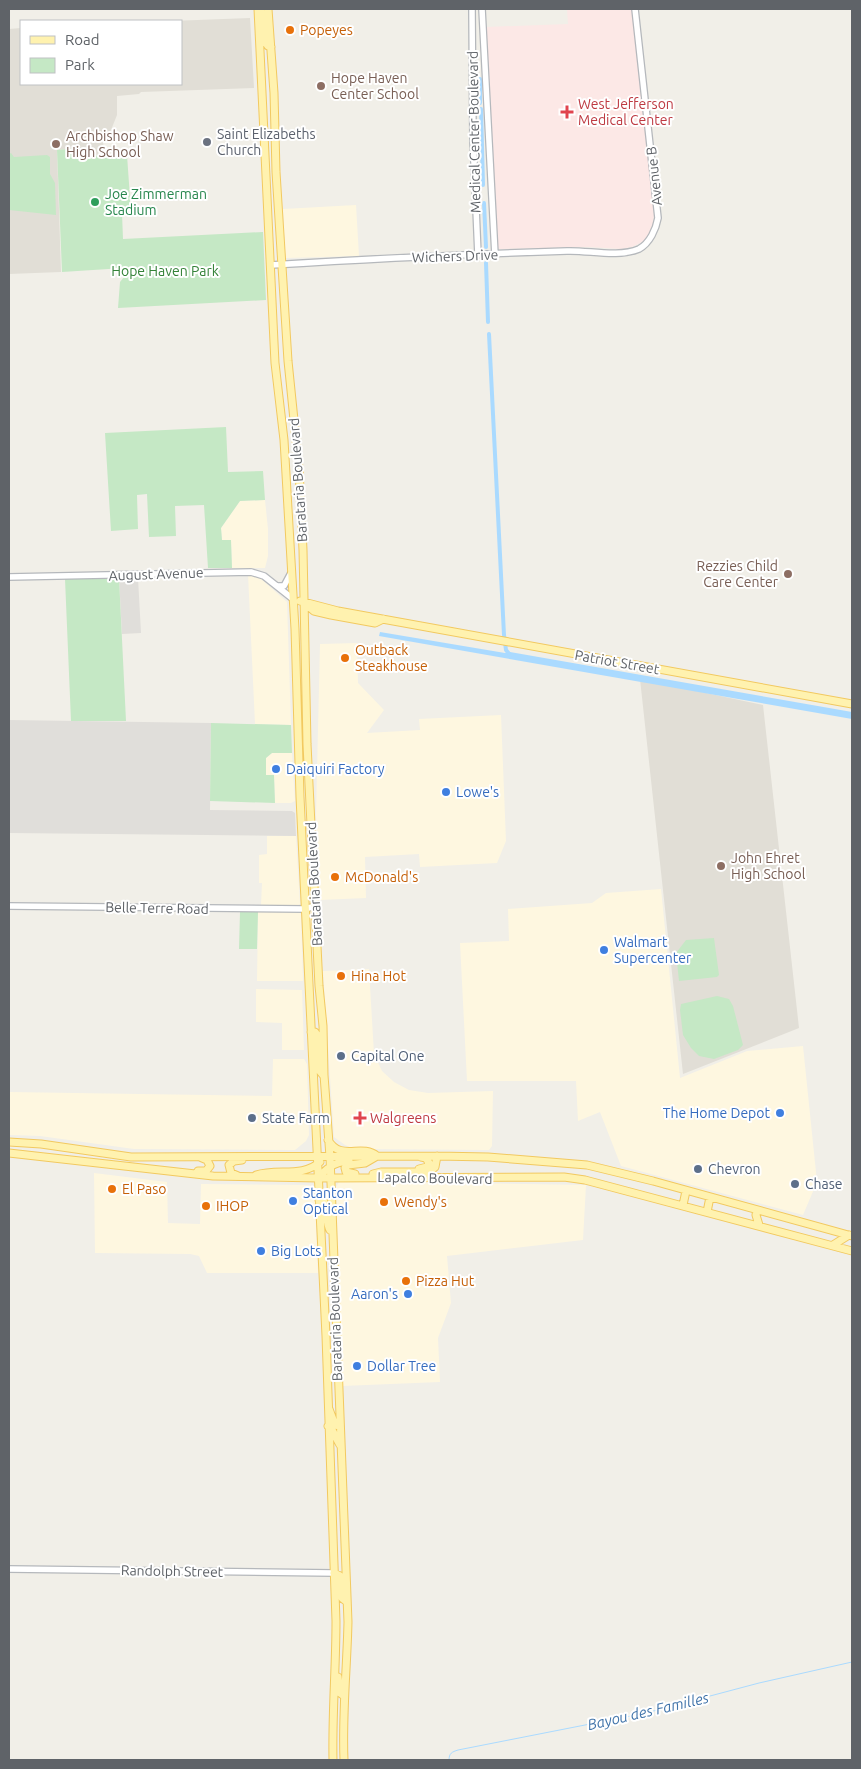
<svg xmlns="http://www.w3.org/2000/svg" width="861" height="1769" font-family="Ubuntu,sans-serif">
  <rect width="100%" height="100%" fill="#f1efe8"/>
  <path fill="#fef7e0" d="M356,205L359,256L286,258L285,253L283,209Z
    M265,500L268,529V556L265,568H232L231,540H222L221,528L240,501Z
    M248,574L260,578L287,602L291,725L255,724Z
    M357,643L358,683L384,710L367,733L420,730L419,719L501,715L506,841L497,863L420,867L419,854L365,857L366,898L320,900L316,815L320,644Z
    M272,753H292L295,801L291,803H275L274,775H266V758Z
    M267,836H296L300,904L298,906L261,905L262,883H259V855L267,854Z
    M661,889L680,1078L747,1051L803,1046L817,1182L803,1215L621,1166L600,1112L578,1121L576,1081H467L460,943L509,941L508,909L592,903L606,893Z
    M258,912H299L301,914L303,981H257Z
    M369,969L374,1054L382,1071L394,1082L409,1090L428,1093L493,1091L492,1146L489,1150L354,1149L345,1145L334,1137L323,971Z
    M256,989L302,990L304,1050H282V1023L256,1022Z
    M273,1059H304L307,1064L309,1135L306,1141L295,1150L134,1149L40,1136L9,1135V1092L272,1096Z
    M94,1173L167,1182L168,1223L200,1224L201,1184L310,1185L315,1195L318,1273H207L199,1256L190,1254L95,1253Z
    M348,1181L586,1185L583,1240L447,1256L451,1303L438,1338L440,1382L342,1386L336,1187L339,1182Z"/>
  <path fill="#e0deda" d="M119,578H138L141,633L122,634Z
    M9,720L211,723L210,810L292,811L295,813L296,836L9,833Z"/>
  <path fill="#e1ded6" d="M250,18L254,88L141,92L139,94L117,96V115L107,140H103L104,155L80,156L79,148L57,150L61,272L9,274V29L21,28V84H181V21H171Z
    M640,679L763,705L799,1028L683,1074Z"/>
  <path fill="#fce8e6" d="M567,9H632L653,197L654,215L652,229L644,241L632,247L621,249L589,247L500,249L497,248L486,27L568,24Z"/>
  <path fill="#c5e8c5" d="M79,148L80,156L127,155L131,212L122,213L123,239L263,232L266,300L118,308L120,282L124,277V268L62,272L57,150Z
    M11,153L14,157L47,155L50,157V174L55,183L56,215L9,210V154Z
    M226,427L228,472L263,471L265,500L240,501L221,528L222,540H231L232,568H208L204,505L175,506L176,536L149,537L147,494L137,495L138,529L111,531L105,433Z
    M119,578L126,721H71L65,579Z
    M211,723L291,725L292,753H272L266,758V775H274L275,803L210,801Z
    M240,912H258L257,949H239Z
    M714,938L719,975L717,977L679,981L676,953L686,940Z
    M717,996L729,999L733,1006L743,1045L738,1050L714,1059L699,1056L691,1048L683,1035L680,1010L681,1004Z"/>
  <path fill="#aadaff" d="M380,632L505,653L510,652L852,712V719L379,636Z"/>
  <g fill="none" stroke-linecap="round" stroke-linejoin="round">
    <path stroke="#aadaff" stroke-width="1" d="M449,1760C449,1753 452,1752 458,1750L646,1713L759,1683L852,1662"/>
    <path stroke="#aadaff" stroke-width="4" d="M480,79V103
      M481,109L483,185
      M484,203L486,247
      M486,263L488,322
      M489,334L504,635L506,650L510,655"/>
    <g stroke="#b5b8bc" stroke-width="8">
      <path id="minor" d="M472,9L473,139L478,255
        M482,9L495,255
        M271,265C369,259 468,254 567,251C589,250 617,258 639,249C650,243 656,229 658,218L635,9
        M9,577L251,572L264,576L293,599
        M278,586H284L291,573
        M9,906L305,909L315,906
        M9,1569L334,1573"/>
    </g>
    <g stroke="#f2c960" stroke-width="9">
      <path id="major" d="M258,9L275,363L284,440L295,629L300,797L326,1336L336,1621C336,1668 332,1714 333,1760
        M268,9L274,93L276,172L288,361L299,469L303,550L307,744L319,986L323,1026L324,1075L330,1157L348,1622C347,1668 342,1714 344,1760
        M262,13L265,42L268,46L271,47
        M300,601L338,611L852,704
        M306,604L314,611L331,615L375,623L383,619
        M311,1032H315L317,1035L319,1070L323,1075
        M328,1140C341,1162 361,1143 377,1156L365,1163L348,1165L345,1168L346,1172L355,1174
        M9,1142L41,1144L131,1157L437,1156L488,1157L587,1165L653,1181L852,1236
        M9,1153L213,1176L318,1178L564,1177L585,1180L852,1251
        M419,1169L427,1167L429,1163L426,1158L421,1157
        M198,1171H206L210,1166L207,1160L200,1157
        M373,1174L381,1172H429L435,1167L437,1156
        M256,1175C278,1168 302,1178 320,1162
        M238,1176L231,1173L229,1165L234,1161L242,1160
        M318,1180C325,1168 334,1162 349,1161
        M319,1200H323C328,1208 325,1221 330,1230
        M683,1205L686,1191
        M757,1210L756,1215L759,1225
        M707,1212L710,1197
        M833,1245L849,1235
        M329,1409L335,1425L340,1426
        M328,1426L331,1428L340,1445
        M334,1573L340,1576L342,1598L347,1602
        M338,1677L340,1693L344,1696"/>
    </g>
    <use href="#minor" stroke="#fff" stroke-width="5.5"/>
    <use href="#major" stroke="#fff2af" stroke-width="7"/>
  </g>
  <g fill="#e8710a" stroke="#fff" stroke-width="2">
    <circle cx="290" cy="30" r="5"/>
    <circle cx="345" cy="658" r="5"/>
    <circle cx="335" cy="877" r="5"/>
    <circle cx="341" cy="976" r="5"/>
    <circle cx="112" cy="1189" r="5"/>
    <circle cx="384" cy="1202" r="5"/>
    <circle cx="206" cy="1206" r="5"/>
    <circle cx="406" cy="1281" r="5"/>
  </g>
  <g fill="#8d6e63" stroke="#fff" stroke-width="2">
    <circle cx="321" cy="86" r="5"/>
    <circle cx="56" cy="144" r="5"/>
    <circle cx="788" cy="574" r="5"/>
    <circle cx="721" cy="866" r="5"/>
  </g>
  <g fill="#e0444e" stroke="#fff" stroke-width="2">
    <path d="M564.5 104.5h5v5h5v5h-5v5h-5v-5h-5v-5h5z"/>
    <path d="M357.5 1110.5h5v5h5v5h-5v5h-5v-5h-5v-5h5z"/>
  </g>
  <circle fill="#6b7280" stroke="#fff" stroke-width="2" cx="207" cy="142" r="5"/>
  <circle fill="#2e9e5b" stroke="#fff" stroke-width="2" cx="95" cy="202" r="5"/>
  <g fill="#3f7fe0" stroke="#fff" stroke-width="2">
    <circle cx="276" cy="769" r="5"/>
    <circle cx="446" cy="792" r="5"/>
    <circle cx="604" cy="950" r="5"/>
    <circle cx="780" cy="1113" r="5"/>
    <circle cx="293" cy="1201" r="5"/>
    <circle cx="261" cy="1251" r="5"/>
    <circle cx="408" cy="1294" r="5"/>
    <circle cx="357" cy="1366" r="5"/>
  </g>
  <g fill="#5c6f8a" stroke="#fff" stroke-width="2">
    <circle cx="341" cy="1056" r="5"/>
    <circle cx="252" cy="1118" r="5"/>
    <circle cx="698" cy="1169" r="5"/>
    <circle cx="795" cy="1184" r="5"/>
  </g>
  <g text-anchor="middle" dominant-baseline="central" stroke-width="4" stroke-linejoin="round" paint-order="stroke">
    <g font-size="14" fill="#c56008" stroke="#fff" text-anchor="start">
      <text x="300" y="30">Popeyes</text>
      <text x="355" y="650">Outback<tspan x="355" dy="16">Steakhouse</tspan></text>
      <text x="345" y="877">McDonald's</text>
      <text x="351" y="976">Hina Hot</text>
      <text x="122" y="1189">El Paso</text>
      <text x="394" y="1202">Wendy's</text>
      <text x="216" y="1206">IHOP</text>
      <text x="416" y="1281">Pizza Hut</text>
    </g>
    <g font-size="14" fill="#785e54" stroke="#fff" text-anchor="start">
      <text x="331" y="78">Hope Haven<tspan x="331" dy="16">Center School</tspan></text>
      <text x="66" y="136">Archbishop Shaw<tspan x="66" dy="16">High School</tspan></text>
      <text x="778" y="566" text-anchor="end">Rezzies Child<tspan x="778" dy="16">Care Center</tspan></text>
      <text x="731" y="858">John Ehret<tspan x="731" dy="16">High School</tspan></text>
    </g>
    <g font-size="14" fill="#be3a42" stroke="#fff" text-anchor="start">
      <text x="578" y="104">West Jefferson<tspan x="578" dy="16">Medical Center</tspan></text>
      <text x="370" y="1118">Walgreens</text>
    </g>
    <g font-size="14" fill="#5f6368" stroke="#fff">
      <text transform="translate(474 132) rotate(-91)">Medical Center Boulevard</text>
      <text transform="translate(654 176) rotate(-96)">Avenue B</text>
      <text transform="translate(455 256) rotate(-2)">Wichers Drive</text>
      <text transform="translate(298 480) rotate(-94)">Barataria Boulevard</text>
      <text transform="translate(156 574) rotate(-2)">August Avenue</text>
      <text transform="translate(617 662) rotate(10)">Patriot Street</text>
      <text transform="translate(314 884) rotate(-93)">Barataria Boulevard</text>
      <text transform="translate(157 908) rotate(1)">Belle Terre Road</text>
      <text transform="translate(435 1178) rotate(1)">Lapalco Boulevard</text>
      <text transform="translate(335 1319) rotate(-92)">Barataria Boulevard</text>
      <text transform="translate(172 1571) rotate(1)">Randolph Street</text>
    </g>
    <g font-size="14" fill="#5b616d" stroke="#fff" text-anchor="start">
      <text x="217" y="134">Saint Elizabeths<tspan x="217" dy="16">Church</tspan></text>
    </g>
    <g font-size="14" fill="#27864d" stroke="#fff" text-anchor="start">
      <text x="105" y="194">Joe Zimmerman<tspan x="105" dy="16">Stadium</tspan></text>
    </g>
    <g font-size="14" fill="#348238" stroke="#fff">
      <text x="165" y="271">Hope Haven Park</text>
    </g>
    <g font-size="14" fill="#366cbe" stroke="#fff" text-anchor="start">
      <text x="286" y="769">Daiquiri Factory</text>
      <text x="456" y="792">Lowe's</text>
      <text x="614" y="942">Walmart<tspan x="614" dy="16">Supercenter</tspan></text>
      <text x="770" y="1113" text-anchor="end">The Home Depot</text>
      <text x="303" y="1193">Stanton<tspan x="303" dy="16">Optical</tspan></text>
      <text x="271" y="1251">Big Lots</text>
      <text x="398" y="1294" text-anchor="end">Aaron's</text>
      <text x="367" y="1366">Dollar Tree</text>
    </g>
    <g font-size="14" fill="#4e5e75" stroke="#fff" text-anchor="start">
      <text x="351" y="1056">Capital One</text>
      <text x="262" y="1118">State Farm</text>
      <text x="708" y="1169">Chevron</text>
      <text x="805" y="1184">Chase</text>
    </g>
    <g font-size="15" font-style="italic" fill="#4174aa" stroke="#fff">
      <text transform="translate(648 1711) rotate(-13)">Bayou des Familles</text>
    </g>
  </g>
  <rect width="861" height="1769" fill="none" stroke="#5f6368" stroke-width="20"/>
  <rect x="20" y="20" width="162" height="65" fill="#ffffff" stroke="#bfc1c3"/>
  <rect x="30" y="36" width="25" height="8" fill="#fff2af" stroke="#bfc1c3"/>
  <text x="65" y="45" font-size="15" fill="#5f6368">Road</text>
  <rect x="30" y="58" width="25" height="15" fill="#c5e8c5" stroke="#bfc1c3"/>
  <text x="65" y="70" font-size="15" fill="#5f6368">Park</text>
</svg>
